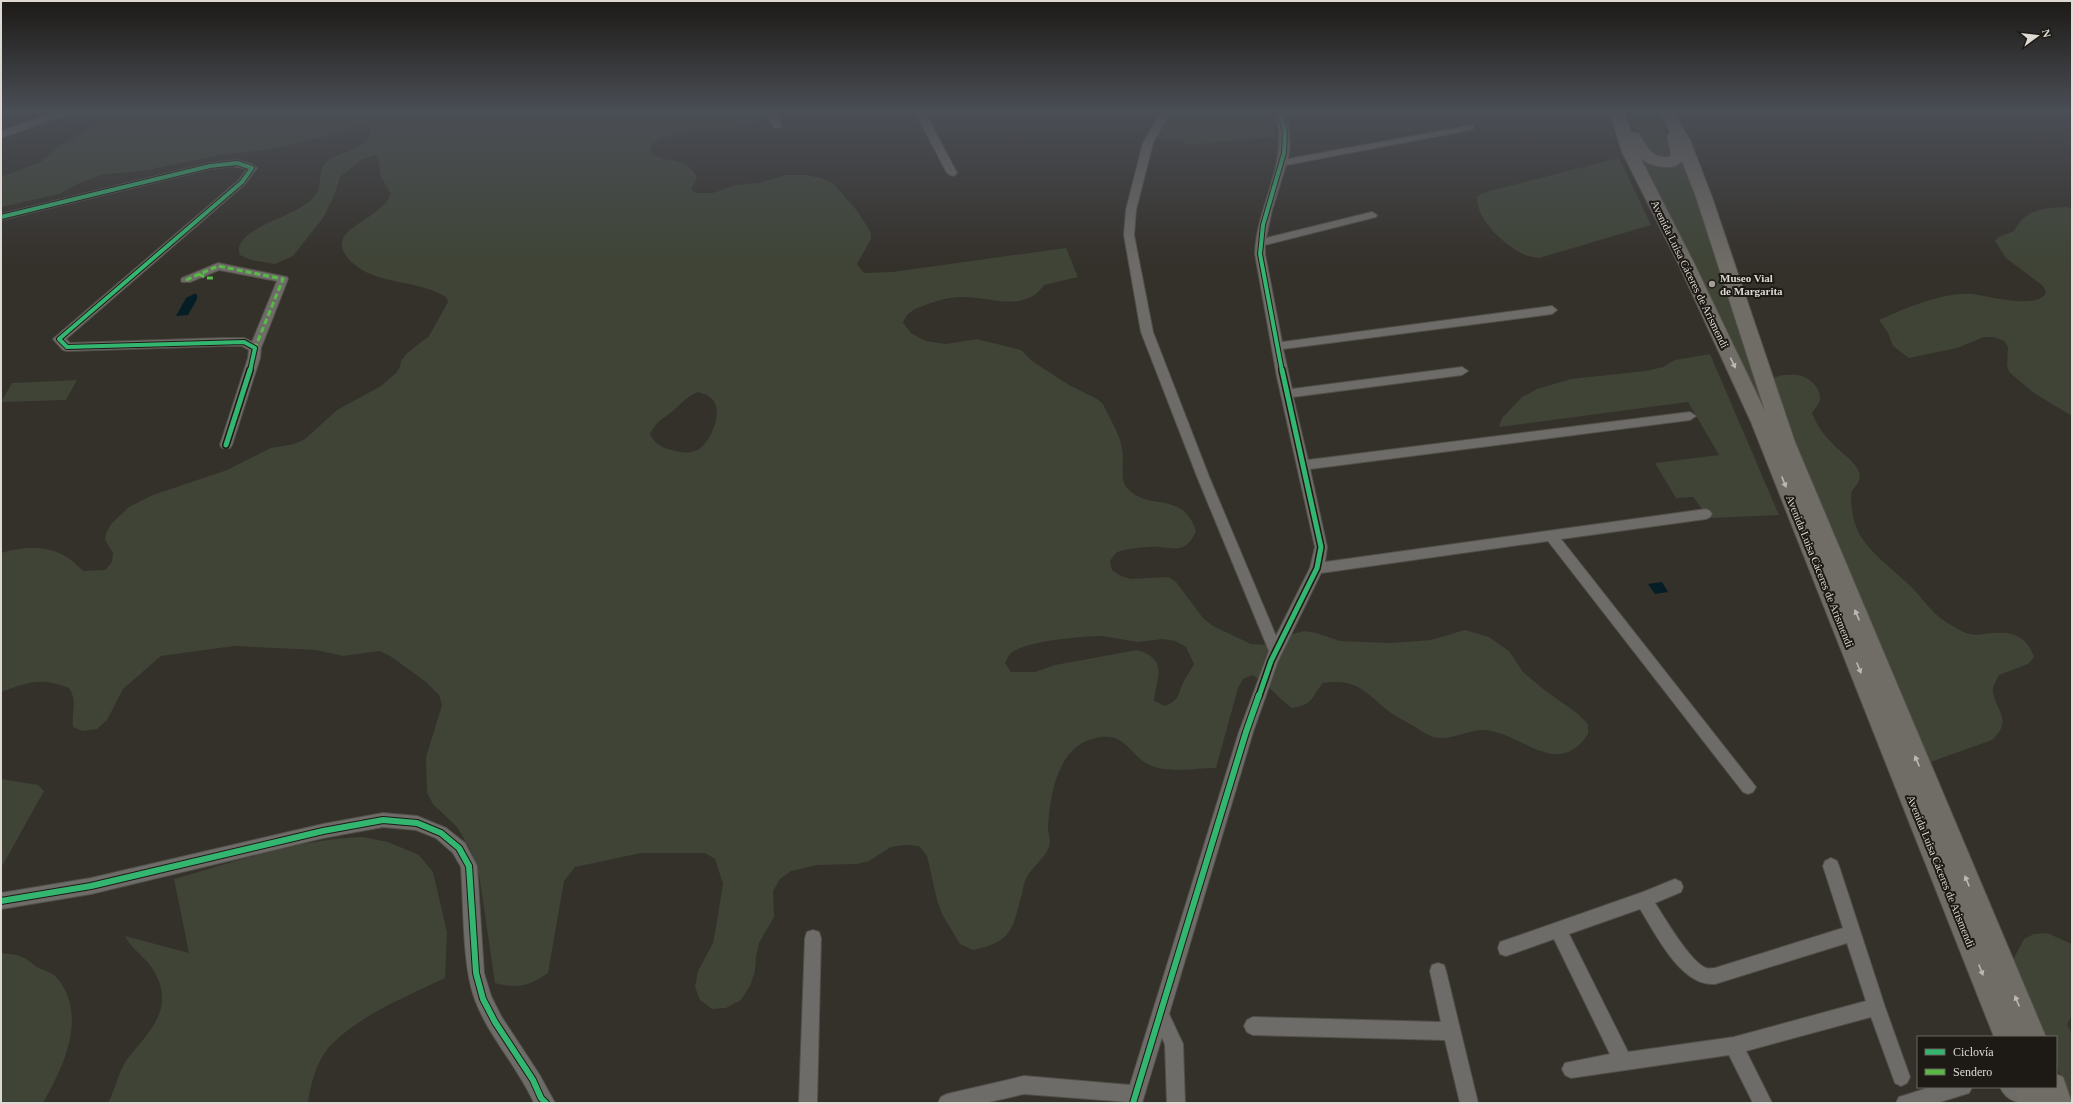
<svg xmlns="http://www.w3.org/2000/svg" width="2073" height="1104" font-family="Georgia,serif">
  <rect width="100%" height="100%" fill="#34302a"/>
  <path fill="#3f4436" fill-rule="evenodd" d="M71,112H771V114C764,118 757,123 749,125C723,132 672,126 652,144L651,153C668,166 682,153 697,177L691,190L696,193H713L736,185L760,183L785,175H806L821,178L833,183L858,212L871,233V239L857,264L864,273L892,272L1066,248L1078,277L1044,285C1024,314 989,296 962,297C948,297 936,301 923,306C914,309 906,313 903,323L911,333L926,341L946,344L977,339L1021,350L1032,361L1069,385L1097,399L1103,404C1110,419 1120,434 1122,449C1125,461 1119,479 1127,488C1149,512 1183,490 1196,531C1187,552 1178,549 1159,547C1151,546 1122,549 1116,553C1114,555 1112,558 1110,561L1112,570L1121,576L1131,579L1168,577L1176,582L1203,618L1213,626L1251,644L1275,645L1293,634L1304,631L1316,633L1340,641L1391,643L1431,640L1465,630L1489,637L1509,651L1523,672L1542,688L1578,714L1588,724V734C1557,780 1523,733 1485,730C1468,729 1448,743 1431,736C1423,733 1418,728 1410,724C1402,719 1394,716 1387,710C1365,691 1355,678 1323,683C1310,698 1315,704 1292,708C1277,698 1268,683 1252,675L1243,679L1238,688L1216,768C1198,768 1168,773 1152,766C1129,757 1127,731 1096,738C1058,745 1050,794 1048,827C1048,832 1050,837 1050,842C1048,857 1034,864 1027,877C1024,882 1023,889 1022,894C1012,929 1013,942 973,950L960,944L942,914L937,900L927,856L919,846L905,845L891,847L869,861L857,864L817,865L791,871L780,879L773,891L774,917L759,943L756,957L755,971L750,986L741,1000L726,1008L712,1009L700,1000L695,987L698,971L713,943L716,927L723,884L715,859L705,853H641L575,867L564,881L548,973C530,986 517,989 495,983L479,874L470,849L457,827L433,804L427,793L426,757L442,705L439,695L426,682L390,656L380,651L343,656L316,650L234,646L161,656L123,689L107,720L97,729L82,731L73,727C71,712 78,701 69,688C39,677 30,682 1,692V553C25,546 49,544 71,560C75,563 79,567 83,571L105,570L112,562L113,553L105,540L106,533L111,524L129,507L153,495L227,470L271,448L294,444L305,439L337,410L381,386L396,373L400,367L401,361L406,354L429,336L448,302L446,297C423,283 395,284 370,274C356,268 332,250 346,234C358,221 385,211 391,194L381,177L378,159L375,155L361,160L340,177L334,196L323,218L293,256L275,264L251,260L240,255C230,233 286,217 300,208C306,204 315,198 318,191C322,180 318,168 329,160C341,151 372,149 370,129L367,126L361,125L335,134L265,150L220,155L148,170L101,175L82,182L59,194L1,207V177L41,162L58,147L101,123L97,120L72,123L66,122V114ZM698,392C704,394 708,395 712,399C724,411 711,441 699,449C691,454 681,453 672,450C662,448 655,444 650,434C656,420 666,418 676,408C684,401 688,396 698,392ZM1102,636L1138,642L1163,639L1175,641L1186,647L1194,664C1191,670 1187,675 1184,681C1177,695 1181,699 1165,706L1154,701C1156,678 1170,660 1137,650L1055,665L1035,672H1011L1005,663C1007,660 1008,656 1010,654C1022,641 1084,636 1102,636Z
    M1173,112H1267L1276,137L1185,145L1182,140L1157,139Z
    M1628,112H1655L1675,154L1664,160L1640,145Z
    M1619,158L1651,225L1539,258C1533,257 1526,256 1521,253C1501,242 1476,219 1477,196L1490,191Z
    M1641,161L1672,166L1684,164L1692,184L1769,418L1765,417Z
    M2066,207L2072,209V416L2034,393L2009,372L2007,365L2008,347L2004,341L1994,337H1984L1957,348L1909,358L1893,346L1888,333L1879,320C1905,308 1945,291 1973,294C1989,296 2036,310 2046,293L2043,286L2006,258L1995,241L1999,237L2014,231C2026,209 2043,208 2066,207Z
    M1710,354L1779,515L1709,518L1693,497L1676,498L1655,463L1719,455L1688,402L1499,427L1502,418L1522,397L1537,389L1571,379L1646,371L1663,367L1675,360Z
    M1783,375C1789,375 1796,374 1802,376C1812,379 1824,392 1819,403C1817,406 1814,410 1812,413C1817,425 1823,434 1832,443C1840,452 1855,461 1859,472C1862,481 1856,485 1852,491C1850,497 1852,509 1853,516C1858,545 1885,562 1905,581C1919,593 1928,609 1943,620C1951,625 1961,632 1970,634C1979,636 1986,633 1994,633C2014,631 2028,638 2034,657L2028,664L1999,675C1997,680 1992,686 1993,692C1997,713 2013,720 1992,740L1925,764L1768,383L1772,378Z
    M77,380L66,400L1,402L12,383Z
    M1,779L38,785L44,791L1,868Z
    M362,837L388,842L419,855L433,872L447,932L445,978C408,996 362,1014 332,1044C317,1059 311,1083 308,1103H108C115,1090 118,1073 126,1061C146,1034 176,1011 155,973C148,958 132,951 125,936L189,953L174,879C235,862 298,839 362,837Z
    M2047,933L2072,944V1016L2067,1024L2072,1035V1101L2056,1066V1037H2041L2014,972V958L2024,939L2034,934Z
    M1,953C8,954 16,954 22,957C28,959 32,964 37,967C45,971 52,972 58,979C88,1017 63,1068 43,1103H1Z"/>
  <path fill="#051e25" d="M194,294H197V299L188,315L176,316L186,298Z
    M1662,582L1668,592L1655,594L1648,584Z"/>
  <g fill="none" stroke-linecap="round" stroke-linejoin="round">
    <g stroke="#524f49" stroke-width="2">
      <path id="minor" d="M768,112H777L776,114L782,126L780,128H774L766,114Z
        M915,112H925L957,173L955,175L952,176L947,173Z
        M1161,112H1171L1153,143L1136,210L1134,235L1153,332L1210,479L1276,636L1310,568L1315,547L1277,377L1255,254C1256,206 1291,161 1275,112H1284C1290,127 1291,143 1288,159L1473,125V129L1470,130L1286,165L1272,210L1266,238L1372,212L1377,215L1376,217L1265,245V254L1282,342L1552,306L1557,310L1552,314L1283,349L1292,389L1462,367L1468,371L1462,375L1293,397L1308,460L1690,412L1696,416L1690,420L1310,469L1327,547L1325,562L1706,509L1710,511L1712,514L1710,517L1706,519L1561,539L1756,787L1753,792L1748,794L1743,792L1548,541L1321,573L1278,661L1253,732L1169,1014L1183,1044L1185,1103H1167L1165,1045L1162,1037L1142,1103L1024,1094L985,1103H938L941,1097L947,1094L1024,1076L1130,1085L1239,732L1269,651L1198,479L1141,332L1124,235L1126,210L1143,143Z
        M237,160L251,164L257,168L245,184L66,339L70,343L222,338H244L252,342L277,281L219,270L190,282H182L181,280L182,278L218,263L287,277L288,279L261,348L260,358L232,445L230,448H222L220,445L248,358L249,350L242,346H222L67,351L63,350L53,339L239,180L247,169L232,166L210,169L1,220V214L210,163Z
        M383,813L417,816L446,828L465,843L477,866L484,973L491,996L501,1016L539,1074L555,1103H534C518,1067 489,1037 475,1000C462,964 464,907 461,867L453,853L436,838L416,830L383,827L323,838L91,894L1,909V893L91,878L323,824Z
        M1831,858L1837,861L1839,866L1885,1007L1910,1077L1907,1083L1901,1086L1895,1083L1871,1017L1746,1051L1772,1103H1753L1729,1055L1571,1078L1565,1075L1562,1069L1565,1063L1610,1054L1554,939L1506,956L1500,954L1498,948L1500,942L1506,940L1643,892L1675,879L1681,882L1683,887L1681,892L1655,903C1664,917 1691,963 1706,968C1708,969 1712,968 1715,968L1843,928L1823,866L1825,861ZM1640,909C1656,934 1681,987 1715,984L1847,943L1866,1001L1734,1037L1628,1052L1569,934Z
        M813,930L819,932L821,938L817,1103H799L805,938L807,932Z
        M1438,963L1444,965L1446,971L1478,1103H1460L1445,1040L1253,1035L1247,1032L1244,1026L1247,1020L1253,1017L1441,1022L1430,971L1432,965Z
        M1931,1087H1972L1969,1093L1937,1103H1896L1899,1097Z
        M2000,1087C2017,1087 2030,1085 2038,1103C2021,1103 2008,1104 2000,1087Z"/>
    </g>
    <g stroke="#524f49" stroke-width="2">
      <path id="tertiary" d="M55,112H70L68,114L1,138V131Z"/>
    </g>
    <g stroke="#524f49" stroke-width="2">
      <path id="primary" d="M1610,112H1624L1631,132L1638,133C1647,145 1651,159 1669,157L1671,155L1667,136L1670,132L1659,112H1673L1690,140L1712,197L1795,442L2046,1037H1994L1751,422L1679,265L1622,152ZM1641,159C1651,166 1673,172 1682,161L1696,197L1765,411L1695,265Z
        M2056,1074L2063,1077L2072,1103H2019L2014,1087H2056Z"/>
    </g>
    <use href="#minor" fill="#6e6c68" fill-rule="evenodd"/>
    <use href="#tertiary" fill="#6e6c68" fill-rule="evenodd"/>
    <use href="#primary" fill="#706c66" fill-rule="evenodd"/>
    <path stroke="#58b947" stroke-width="3" stroke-dasharray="6 3" stroke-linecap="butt" d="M199,274L206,278H213
      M186,280L218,266L283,279L255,348"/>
    <g stroke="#1d1a15" stroke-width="6">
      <path id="cycleway-far2" d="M1280,112L1285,132L1284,153L1263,225L1260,254L1282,371
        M1,217L210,166L237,163L252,168L242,182L59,339L67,347L244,342L255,348L250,371"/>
    </g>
    <g stroke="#1d1a15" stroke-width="8">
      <path id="cycleway-far1" d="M226,445L250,370
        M1259,696L1271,661L1317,568L1321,547L1282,370"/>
    </g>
    <g stroke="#1d1a15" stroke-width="8">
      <path id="cycleway" d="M1,901L91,886L323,831L383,820L417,823L441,833L459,848L469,866L476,973L483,999L495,1022L533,1080L541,1098L546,1103
        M1133,1103L1246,732L1259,695"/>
    </g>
    <use href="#cycleway-far2" stroke="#33b770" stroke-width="4"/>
    <use href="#cycleway-far1" stroke="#33b770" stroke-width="5"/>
    <use href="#cycleway" stroke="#33b770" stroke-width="6"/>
  </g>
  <defs><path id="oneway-solid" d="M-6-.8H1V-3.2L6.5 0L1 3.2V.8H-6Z"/></defs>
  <g fill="#bdb9b2">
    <use href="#oneway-solid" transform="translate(1733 363) rotate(64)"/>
    <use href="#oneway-solid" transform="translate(1784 482) rotate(68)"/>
    <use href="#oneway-solid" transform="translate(1857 615) rotate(-113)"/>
    <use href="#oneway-solid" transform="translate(1859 668) rotate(68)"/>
    <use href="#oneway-solid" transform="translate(1917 761) rotate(-113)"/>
    <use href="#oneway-solid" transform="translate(1967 881) rotate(-113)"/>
    <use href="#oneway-solid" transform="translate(1981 970) rotate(68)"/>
    <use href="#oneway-solid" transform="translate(2017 1001) rotate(-113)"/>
  </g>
  <linearGradient id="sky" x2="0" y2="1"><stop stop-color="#1d1a17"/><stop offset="0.42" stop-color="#4a4e55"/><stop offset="1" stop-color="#4a4e55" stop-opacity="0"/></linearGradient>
  <rect width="2073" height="266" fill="url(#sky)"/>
  <circle fill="#a29e98" stroke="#1d1a15" stroke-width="1.5" cx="1712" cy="284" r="4"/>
  <g text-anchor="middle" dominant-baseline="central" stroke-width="4" stroke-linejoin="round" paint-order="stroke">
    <g font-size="11" fill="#dedad3" stroke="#1d1a15">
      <text transform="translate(1690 274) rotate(64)">Avenida Luisa Cáceres de Arismendi</text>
      <text transform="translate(1820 571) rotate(68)">Avenida Luisa Cáceres de Arismendi</text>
      <text transform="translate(1941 871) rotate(68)">Avenida Luisa Cáceres de Arismendi</text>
    </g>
    <g font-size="11" font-weight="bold" fill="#dedad3" stroke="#1d1a15" text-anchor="start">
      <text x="1720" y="278">Museo Vial<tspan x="1720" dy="13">de Margarita</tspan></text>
    </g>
  </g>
  <rect width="2073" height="1104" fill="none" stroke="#dedad3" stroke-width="4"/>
  <rect x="1917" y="1036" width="140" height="52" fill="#1d1a15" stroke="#6a6761"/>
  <rect x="1925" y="1049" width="20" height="6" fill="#33b770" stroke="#6a6761"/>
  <text x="1953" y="1056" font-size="12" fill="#dedad3">Ciclovía</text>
  <rect x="1925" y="1069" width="20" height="6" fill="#58b947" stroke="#6a6761"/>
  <text x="1953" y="1076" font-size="12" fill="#dedad3">Sendero</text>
  <g transform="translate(2037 36) rotate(75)" stroke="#1d1a15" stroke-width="3" paint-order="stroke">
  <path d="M0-3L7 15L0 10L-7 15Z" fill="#dedad3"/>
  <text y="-6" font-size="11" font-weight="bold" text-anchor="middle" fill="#dedad3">N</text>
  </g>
</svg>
